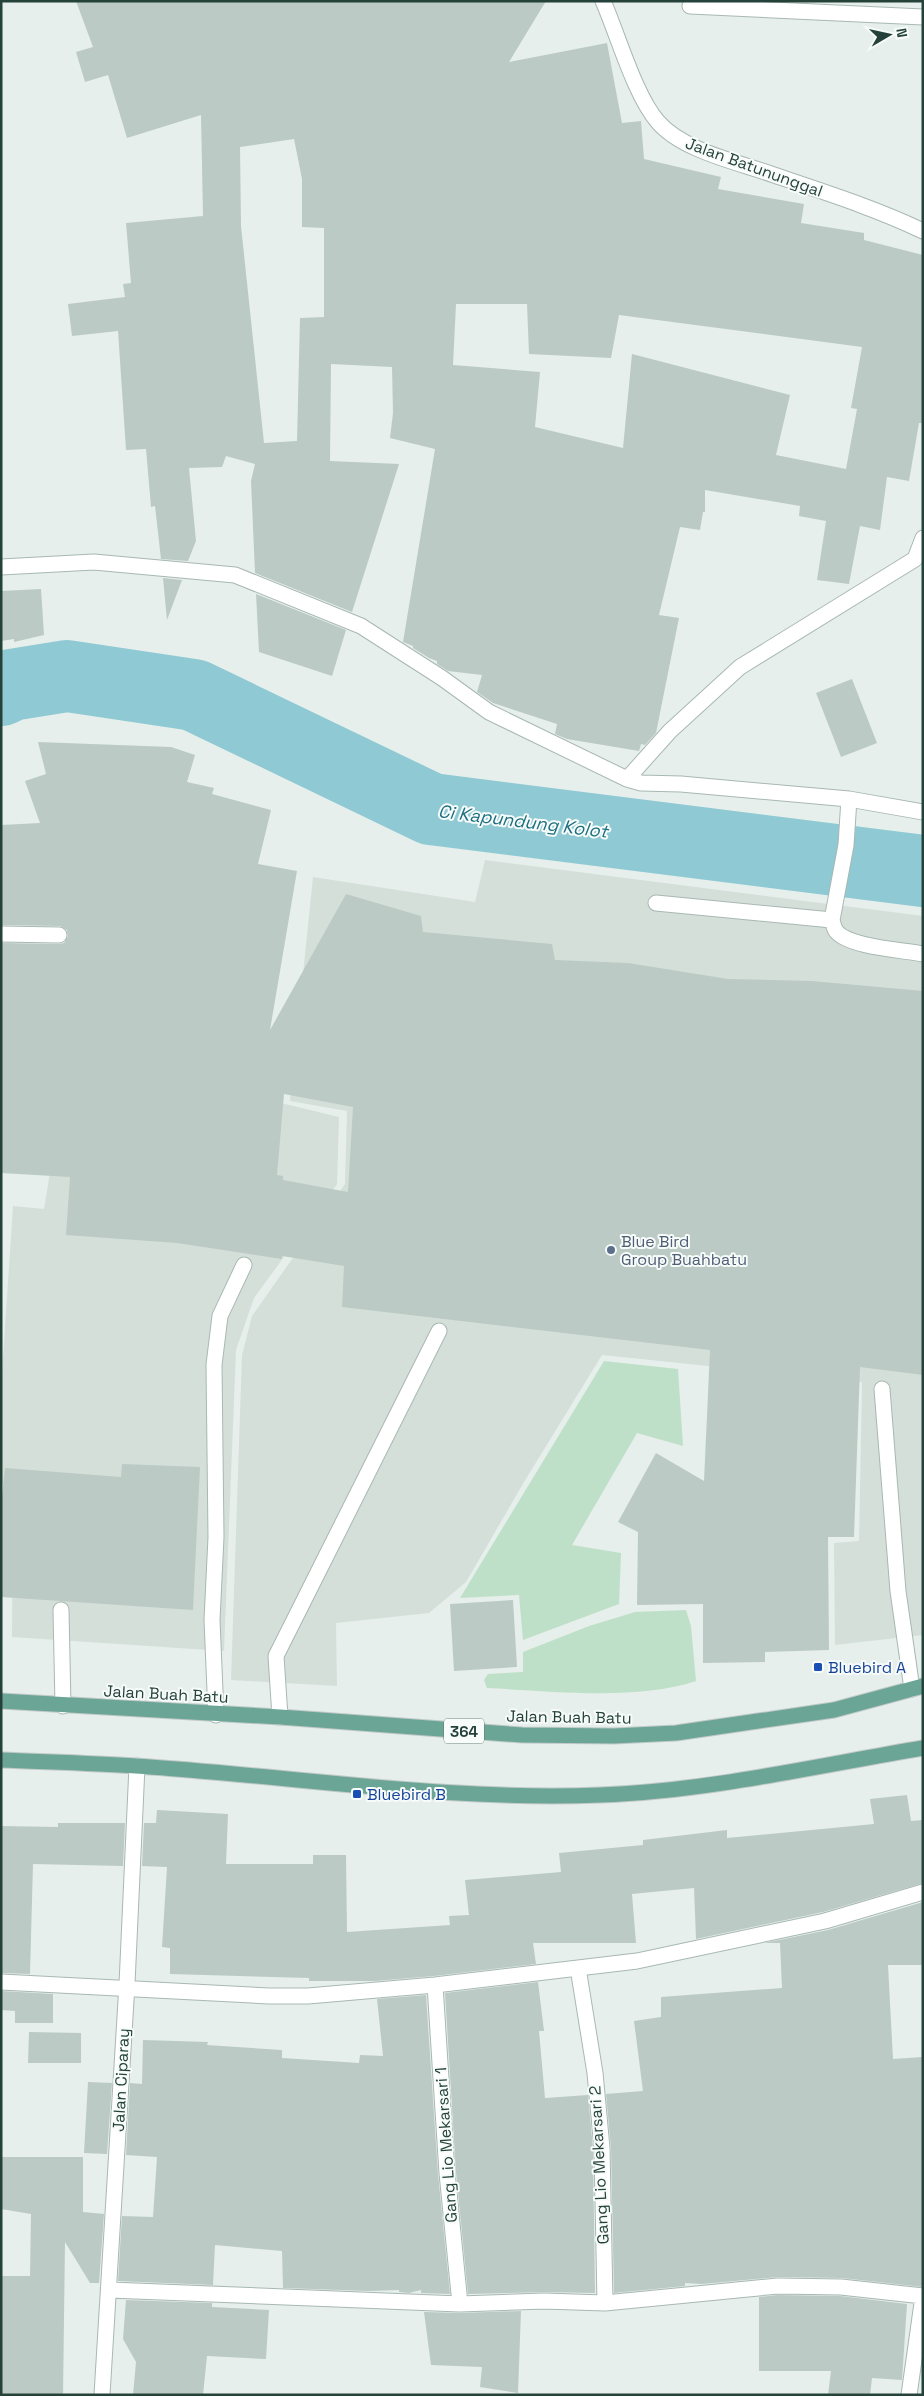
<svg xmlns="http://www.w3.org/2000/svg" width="924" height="2396" font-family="'Space Grotesk',sans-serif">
  <rect width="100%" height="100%" fill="#e6efeb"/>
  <path fill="#d4dfda" d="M485,860L923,916V1635L835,1645L834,1543L859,1541L862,1382L602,1355L524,1482L466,1582L429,1613L336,1623L337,1686L231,1680L242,1355L252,1316L345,1184L347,1111L290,1101L313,877L475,902Z
    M66,1074L281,1103L339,1117L337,1184L254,1298L236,1350L224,1651L12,1637L13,1487L1,1484V1388L13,1206L44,1209Z"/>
  <path fill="#bfe0c8" d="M604,1361L678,1369L683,1446L637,1433L572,1545L621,1553L619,1604L523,1640L519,1595L460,1598Z
    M686,1610L691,1626L696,1681C637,1701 550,1691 487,1688L484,1680L488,1674L523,1672V1652L589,1626L635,1612Z"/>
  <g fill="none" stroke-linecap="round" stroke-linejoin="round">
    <path stroke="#8ec9d4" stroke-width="72" d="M1,690L11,685L67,676L194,695L431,809L923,871"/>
  </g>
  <path fill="#bbcac4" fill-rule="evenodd" d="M76,1H546L509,62L607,43L622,123L641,121L644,159L721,177L718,189L804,204L801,223L864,233V240L923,255V423H919L909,481L887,477L880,530L860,526L849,584L817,580L826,521L799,516L800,506L705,490V512H703L700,530L680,527L659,615L679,618L656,733L645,745L641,744L639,751L567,739L555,734L557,724L493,703L477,692L482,675L448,671L437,664V661L429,658L413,648V646L403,642L435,449L390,438L393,413L392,367L331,364L330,461L399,464L352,612L255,573L251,481L255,464L226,456L222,467L189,468L196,541L188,561L161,559L155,506L151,507L146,449L126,450L118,331L72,336L68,304L125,297L123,284L131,283L126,223L203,216L201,115L127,138L108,75L85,82L76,52L93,47ZM294,139L302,179V227L324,228V317L300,318L297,441L264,443L241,226L240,147ZM456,304H527L529,354L611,358L619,315L862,347L851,408L857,409L846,469L776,455L790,395L632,354L623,448L535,427L540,372L453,365Z
    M163,578L182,580L167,620Z
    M41,589L44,635L14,642V639L1,641V591Z
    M256,594L346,630L332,676L259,652Z
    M852,679L877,743L841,757L816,693Z
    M38,742L171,747L195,755L187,782L214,788L212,794L271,810L258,864L297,871L270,1030L346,894L421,916L423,932L552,944L555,960L628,963L728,979L812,981L923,991V1375L860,1367L854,1537H828L829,1650L765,1652V1662L703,1663V1604L637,1605L638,1532L618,1522L656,1453L704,1481L710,1350L342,1307L344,1266L282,1256V1259L177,1243L66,1235L70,1177L1,1173V943L59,944L64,943L68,936L67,930L60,926L1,925V825L40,823L25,781L46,774ZM284,1094L353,1107L348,1192L283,1180V1176L277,1175Z
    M122,1464L200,1467L193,1610L1,1597V1506L5,1468L121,1477Z
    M513,1600L517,1667L454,1671L450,1604Z
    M907,1795L911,1821L923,1820V1883L823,1912L696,1939L694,1888L632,1894L636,1943H533L536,1964L434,1976L375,1981H309V1978L170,1974V1948L162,1947L167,1867L142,1866L144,1823H156L157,1810L228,1814L226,1864H313V1855H346L347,1932L450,1925L449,1916L469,1915L465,1880L561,1872L559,1853L643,1845V1840L727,1830V1838L874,1824L870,1799Z
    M58,1823H125L123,1866L33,1864L30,1974L1,1973V1826L58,1827Z
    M923,1902V1965H888L893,2059L923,2057V2287L842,2278L778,2277L702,2284L685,2283V2286L614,2293L611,2148L606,2094L643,2091L634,2021L661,2017V1997L782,1988L780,1943H764L828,1930Z
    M538,1982L544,2031H539L545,2098L588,2095L593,2149L595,2293L544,2292L468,2294L456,2172L445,1993Z
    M1,1991L53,1994V2023H15V2011L1,2010Z
    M426,1995L438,2174L450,2294L421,2293V2290L409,2293L399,2292V2290L368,2291L283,2288L282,2251L215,2245L213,2285L118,2281L122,2216L153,2217L157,2157L126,2155L130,2083L142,2084L143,2040L208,2042L207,2045L282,2050V2058L359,2063L360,2055L383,2056L377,1999Z
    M29,2032L81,2033V2063H28Z
    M88,2082L112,2083L107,2154L84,2153Z
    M1,2157H83V2212L104,2214L99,2283H90L65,2242L63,2395H1V2276H30L31,2214L1,2209Z
    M778,2295L840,2296L907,2304L902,2380L872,2378L870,2395H828L831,2371H759V2297Z
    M126,2300L212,2303V2307L269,2310L266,2359L207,2356L203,2395H133L136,2362L123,2339Z
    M521,2311L518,2393L480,2387L482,2367L431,2365L424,2312L460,2313Z"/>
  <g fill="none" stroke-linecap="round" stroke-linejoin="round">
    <g stroke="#a8b8b2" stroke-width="17">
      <path id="minor" d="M603,1C618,35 635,96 658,122C683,151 738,162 774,175C824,192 875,208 923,231
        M690,6L923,17
        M1,567L94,562L235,575L361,626L442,678L489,712L627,779L641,783L681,784L849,799L923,812
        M627,779L670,731L740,667L915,559L923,538
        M849,799L846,845L832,920C833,924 834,928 836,931C848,947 903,950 923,954
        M656,903L832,920
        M1,934L59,935
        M882,1389L898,1591L912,1689
        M61,1610L63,1706
        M216,1715L212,1620L216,1537L214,1365L220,1316L244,1265
        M280,1717L276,1656L439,1331
        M578,1968L595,2073L602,2148L605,2303
        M1,1982L269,1996H308L435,1985L637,1961L825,1921L923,1892
        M435,1985L447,2173L460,2304
        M110,2290L460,2304L544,2301L605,2303L778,2286L841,2287L923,2296L909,2395
        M102,2395L127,1984L137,1766"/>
    </g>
    <g stroke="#c2cac8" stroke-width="17">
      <path id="major" d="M1,1701L280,1717L522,1735L614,1736L676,1733L834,1710L923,1686
        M1,1760C46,1762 91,1763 136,1766C291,1776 445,1801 600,1795C709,1791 816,1766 923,1748"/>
    </g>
    <use href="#minor" stroke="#fff" stroke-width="15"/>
    <use href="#major" stroke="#6aa596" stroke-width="15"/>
  </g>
  <circle fill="#5c6f8a" stroke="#f7fbf9" stroke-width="2" cx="611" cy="1250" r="5"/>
  <g fill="#1a4fb4" stroke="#f7fbf9" stroke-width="2">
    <rect x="813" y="1662" width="10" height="10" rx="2.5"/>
    <rect x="352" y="1789" width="10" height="10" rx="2.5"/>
  </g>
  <g text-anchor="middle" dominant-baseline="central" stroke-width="4" stroke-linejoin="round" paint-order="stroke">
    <rect fill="#f7fbf9" stroke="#637a73" stroke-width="1" x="444" y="1718.5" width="40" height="25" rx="4"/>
    <g font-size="15" font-weight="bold" fill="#24423a">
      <text x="464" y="1731">364</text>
    </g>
    <g font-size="16" fill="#24423a" stroke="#f7fbf9">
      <text transform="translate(754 167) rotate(20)">Jalan Batununggal</text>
      <text transform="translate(166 1694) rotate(3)">Jalan Buah Batu</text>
      <text transform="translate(569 1717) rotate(1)">Jalan Buah Batu</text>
      <text transform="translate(121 2080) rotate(-87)">Jalan Ciparay</text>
      <text transform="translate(446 2145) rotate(-94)">Gang Lio Mekarsari 1</text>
      <text transform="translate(599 2165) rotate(-93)">Gang Lio Mekarsari 2</text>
    </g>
    <g font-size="16" fill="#4e5e75" stroke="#f7fbf9" text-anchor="start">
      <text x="621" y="1241">Blue Bird<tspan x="621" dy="18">Group Buahbatu</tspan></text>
    </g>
    <g font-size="16" fill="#164399" stroke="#f7fbf9" text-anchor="start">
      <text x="828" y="1667">Bluebird A</text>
      <text x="367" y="1794">Bluebird B</text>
    </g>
    <g font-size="18" font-style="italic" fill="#1c6f80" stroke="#f7fbf9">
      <text transform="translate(523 821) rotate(7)">Ci Kapundung Kolot</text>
    </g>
  </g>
  <rect width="924" height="2396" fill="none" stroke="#24423a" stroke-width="5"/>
  <g transform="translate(889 35) rotate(81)" stroke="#f7fbf9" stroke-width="4" paint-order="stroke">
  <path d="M0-4L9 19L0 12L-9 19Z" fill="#24423a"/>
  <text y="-8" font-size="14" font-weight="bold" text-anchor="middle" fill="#24423a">N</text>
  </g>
</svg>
